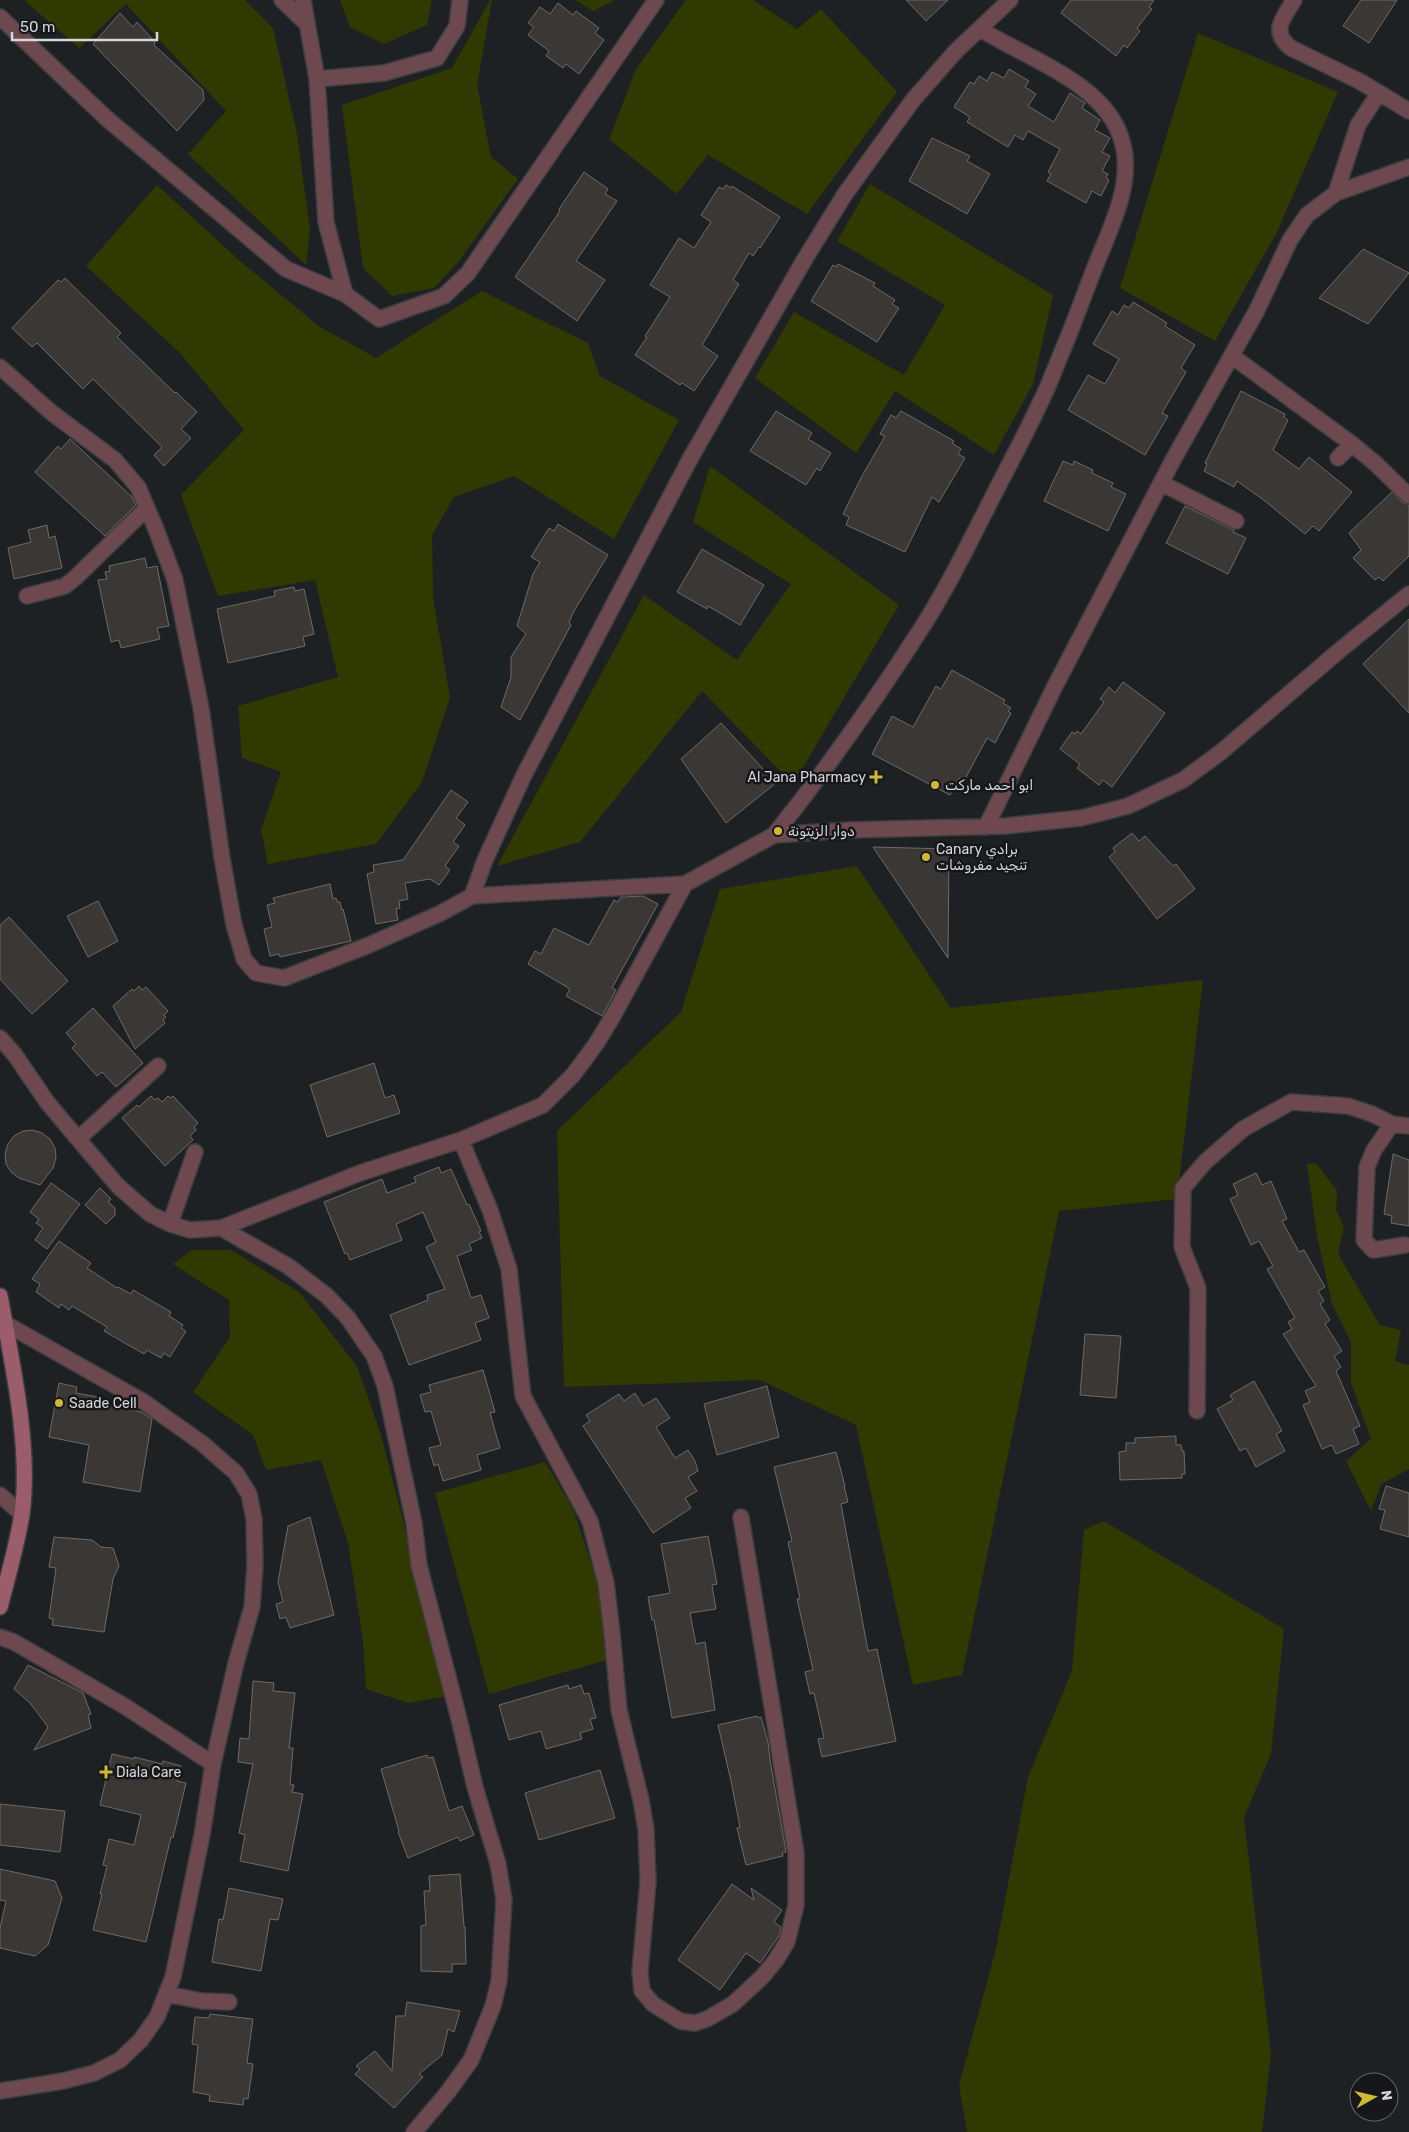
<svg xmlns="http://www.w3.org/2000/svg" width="1409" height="2132" font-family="Rubik,Cairo,sans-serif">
  <rect width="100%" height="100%" fill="#1e2123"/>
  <path fill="#303a00" d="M24,0H245L273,28L297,134L310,230L306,265L188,154L226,111L126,4L79,48Z
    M340,0H432L427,25L384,44L350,27Z
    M490,0H492L477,85L491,157L518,179L459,261L434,288L392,296L363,268L342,105L452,68Z
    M576,0H615L593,11Z
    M686,0H753L797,29L821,9L897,92L807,214L708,155L677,194L609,139L636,69Z
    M1198,33L1338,92L1277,232L1215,341L1120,288Z
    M870,184L1053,295L1033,384L994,455L895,391L856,453L755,378L794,312L904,375L945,305L837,241Z
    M157,185L240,261L320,327L376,358L482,291L588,343L600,376L679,420L614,539L514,476L454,497L432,535L433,598L450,698L422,782L376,844L268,864L261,830L281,772L242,758L238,706L338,677L315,580L218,596L181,495L244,430L181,354L86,266Z
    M710,466L899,605L793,784L702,691L580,842L497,866L644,595L737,660L791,584L693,522Z
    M857,866L951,1008L1203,980L1177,1199L1059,1211L962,1675L913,1685L856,1425L760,1380L564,1387L557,1131L681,1012L720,889Z
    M1316,1163L1337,1191L1336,1210L1344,1227L1338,1254L1380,1325L1401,1330L1395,1361L1409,1365V1469L1381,1484L1371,1511L1346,1461L1371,1439L1351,1383V1342L1332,1304L1317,1235L1307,1164Z
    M192,1250H231L299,1292L357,1366L381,1435L448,1696L409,1703L366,1689L363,1640L348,1543L321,1460L266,1470L253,1435L193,1392L230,1337L229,1300L173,1264Z
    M545,1462L573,1509L602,1594L610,1659L489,1694L435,1493Z
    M1104,1521L1284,1629L1271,1754L1244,1817L1271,2054L1262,2132H967L959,2085L996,1949L1028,1777L1072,1671L1084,1530Z"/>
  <path fill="#3a3735" stroke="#6d6a67" d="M906,0H948L926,21Z
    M1071,0H1154L1149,7L1152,9L1137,28L1140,31L1127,48L1124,45L1116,56L1061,13Z
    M1361,0H1397L1369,43L1343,26Z
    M558,3L573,15L576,11L599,28L595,33L604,40L579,74L566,64L563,68L546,56L549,51L528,35L534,27L528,23L540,7L550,14Z
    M120,13L133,27L137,22L155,42L154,45L203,90L204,100L177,131L93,44Z
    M1009,69L1029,81L1025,87L1036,94L1028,106L1054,122L1070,93L1085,103L1082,108L1100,120L1095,130L1110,138L1102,152L1110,156L1102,171L1108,174L1106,178L1109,180L1101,196L1092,191L1086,203L1047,181L1051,174L1048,172L1060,149L1028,131L1023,140L1015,135L1008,147L967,122L970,117L954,107L970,82L974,84L979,76L987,81L992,72L1004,78Z
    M932,138L970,156L967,161L990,174L967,214L909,181Z
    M584,172L608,189L605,194L617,201L576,261L605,280L577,321L515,277L560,211L559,209Z
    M726,185L731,188L732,186L780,217L760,248L759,247L753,256L749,253L733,280L739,284L702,345L718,356L694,391L682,383L680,385L635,355L647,337L645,336L670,297L650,285L679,238L694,248L711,222L701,215L719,187L723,189Z
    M1363,249L1409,273L1368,324L1319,298Z
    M838,264L875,283L873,286L895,300L892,304L899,308L877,342L811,301L833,265L836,267Z
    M65,278L121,333L117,337L175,393L176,392L197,412L181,429L191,438L164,466L154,455L162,447L93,379L83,389L37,343L32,347L12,328L58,280L61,282Z
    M1133,302L1167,323L1165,326L1195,345L1181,368L1186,372L1162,413L1168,416L1145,455L1068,410L1088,375L1105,384L1119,359L1093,344L1112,311L1118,315L1124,305L1129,308Z
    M1241,391L1285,414L1284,417L1288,420L1273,450L1299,469L1309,457L1352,492L1319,531L1313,526L1305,534L1265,501L1237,481L1234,487L1204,471L1207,464L1205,463Z
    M776,411L812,433L808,439L831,453L820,471L817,468L806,485L750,451Z
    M901,411L954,441L952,443L961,449L958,454L965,458L939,502L932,497L905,552L846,525L849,517L843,514L862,476L885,436L880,434L891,415L896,418Z
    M70,439L132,497L136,505L105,536L35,472L58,446L61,449Z
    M1063,461L1073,465L1074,461L1093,470L1092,473L1113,483L1111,487L1126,494L1108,531L1044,501Z
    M1392,492L1403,503L1409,505V556L1383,581L1379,577L1375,580L1353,558L1361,550L1349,533Z
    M1185,506L1234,530L1233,532L1246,538L1228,574L1166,543Z
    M558,524L608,555L574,611L569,622L571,625L520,720L501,707L511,677V657L526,634L517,626L533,574L540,562L531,557L549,528L554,531Z
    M47,525L49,538L55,536L62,568L14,579L8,548L31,542L28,530Z
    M702,549L764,585L740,625L708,606L707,609L677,592Z
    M145,558L147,568L157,566L169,626L157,628L160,639L121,648L119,640L111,642L98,580L107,579L105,572L110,571L109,566Z
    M294,587L295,591L304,589L314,634L303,637L305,646L228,663L217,609L275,596L274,591Z
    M1409,619V713L1363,664Z
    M952,670L1005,700L1003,703L1011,708L1008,711L1011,713L995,743L987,738L964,781L959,778L950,795L872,754L892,716L913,727L936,686L941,689Z
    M1123,682L1165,713L1112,787L1103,780L1099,785L1077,768L1080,764L1060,749L1072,732L1075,734L1077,731L1081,734L1104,702L1100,699L1109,687L1115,693Z
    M721,723L776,783L726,823L681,759Z
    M451,790L468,802L456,818L465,825L453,842L459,846L445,866L450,870L439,885L430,879L405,883L408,899L399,901L400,908L396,909L398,920L376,924L367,874L374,872L373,865L403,860Z
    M1132,833L1139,841L1145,836L1173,866L1176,864L1195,889L1157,919L1109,857L1115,852L1113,848Z
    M873,847L949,849L948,958Z
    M330,884L333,899L336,898L337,902H340L342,910L343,909L351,941L280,957L279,954L270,956L264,929L272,927L267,905L275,903L273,898Z
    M643,896L658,904L612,988L616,990L602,1016L566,996L570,989L528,964L535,951L541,954L554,928L589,945L614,900L618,902L621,897Z
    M98,901L118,941L88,957L67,916Z
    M9,917L68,981L32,1014L0,979V925Z
    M139,986L142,990L146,987L168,1011L164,1015L166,1017L163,1020L165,1023L135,1049L113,1006L132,989L134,991Z
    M93,1008L143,1063L116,1087L102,1072L97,1076L72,1048L76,1044L66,1033Z
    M374,1063L385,1098L394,1095L400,1113L327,1137L310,1085Z
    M151,1096L155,1100L158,1098L162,1102L168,1096L170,1098L173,1096L198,1123L194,1127L196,1130L190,1136L193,1140L165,1166L122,1118L137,1105L139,1107Z
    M32,1130L42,1133L50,1139L55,1148L56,1158L53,1168L40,1185L19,1178L11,1172L6,1164L5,1154L8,1144L14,1136L23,1131Z
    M1393,1154L1409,1160V1226L1391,1223L1392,1216L1384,1214Z
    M439,1167L441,1173L451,1169L467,1205L469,1204L481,1231L479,1232L482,1238L469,1244L472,1250L457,1256L471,1298L481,1295L489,1318L475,1323L481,1340L409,1365L390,1315L428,1300L427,1295L445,1289L426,1247L436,1242L423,1212L396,1224L402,1240L350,1260L347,1253L345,1254L324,1202L382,1179L387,1193L416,1182L414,1177Z
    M1256,1173L1262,1185L1271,1181L1287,1219L1282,1221L1299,1252L1304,1250L1325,1287L1318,1291L1324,1301L1320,1304L1330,1320L1325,1324L1342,1351L1334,1356L1341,1367L1336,1371L1360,1426L1353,1429L1359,1444L1336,1454L1332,1445L1322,1449L1303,1405L1310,1402L1305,1391L1316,1386L1283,1334L1292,1329L1288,1322L1295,1318L1267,1269L1273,1266L1259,1241L1251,1245L1230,1199L1238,1195L1233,1184Z
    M51,1183L80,1204L47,1249L35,1240L43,1228L36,1223L39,1219L30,1212Z
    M100,1188L111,1199L108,1202L115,1208V1215L106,1224L85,1205Z
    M59,1241L91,1263L87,1268L117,1288L118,1287L131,1294L133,1290L171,1312L169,1316L183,1325L181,1328L186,1331L170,1357L164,1353L161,1358L147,1350L144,1354L104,1331L107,1327L72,1306L69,1310L61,1304L59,1308L36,1292L40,1284L32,1279Z
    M1085,1334L1121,1336L1116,1398L1080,1395Z
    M483,1370L495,1412L490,1413L500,1448L477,1455L481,1470L443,1481L438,1464L434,1466L429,1448L441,1445L431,1411L425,1412L420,1395L431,1392L429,1385Z
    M1254,1381L1282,1431L1276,1434L1285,1451L1256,1467L1246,1448L1240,1451L1217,1409L1233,1400L1230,1395Z
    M59,1383L77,1387L76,1393L103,1398L102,1403L141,1412L152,1419L140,1492L83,1482L89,1445L49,1437Z
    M767,1386L779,1437L717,1455L704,1404Z
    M635,1393L643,1406L656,1398L670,1418L656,1427L675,1458L688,1450L695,1461L698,1471L688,1477L697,1491L685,1498L691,1508L653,1533L583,1426L590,1421L586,1415L619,1394L624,1401Z
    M1176,1436V1445H1181L1182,1451H1184L1185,1474H1182V1478L1120,1480L1119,1452L1126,1451V1443H1135V1438Z
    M836,1452L845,1486H844L848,1502L841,1504L868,1651L877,1649L896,1741L822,1757L818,1739L824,1738L814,1693L810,1694L805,1672L813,1670L797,1599H800L788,1542L792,1541L774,1467Z
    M1386,1486L1409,1493V1537L1380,1529L1385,1510L1379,1509Z
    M310,1517L334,1615L290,1628L286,1617L280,1619L276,1604L283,1602L278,1582L288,1526Z
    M708,1536L717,1584L712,1585L716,1609L690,1613L696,1644L705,1642L715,1710L672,1718L654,1620H652L648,1597L670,1593L661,1544Z
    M54,1537L92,1540L101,1547L113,1548L119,1566L113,1579L104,1632L52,1625L53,1619L49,1618L56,1568L49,1567Z
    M28,1665L83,1693L91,1714L88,1715L91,1728L34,1750L48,1727L30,1703L14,1689Z
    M253,1681L274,1683L273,1691L295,1693L289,1748H293L290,1784L294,1785L292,1792L303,1794L288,1871L240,1861L245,1835L239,1833L253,1764L238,1762L240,1738L249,1739Z
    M568,1685L569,1689L581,1685L584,1694L589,1693L596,1718L590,1719L593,1729L580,1733L582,1739L546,1749L541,1731L509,1740L499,1705Z
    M757,1716L758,1718L761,1717L768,1742L770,1760L786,1852L782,1853L783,1856L746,1865L737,1828L740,1827L731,1781L718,1725Z
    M112,1754L134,1759V1757L162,1764L163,1761L181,1766L177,1781L186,1783L173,1838L171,1837L146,1942L93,1930L102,1894H100L107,1866L103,1865L109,1839L134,1845L141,1815L100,1805Z
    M427,1755L428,1758L433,1757L449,1811L462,1806L474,1835L460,1841L458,1837L408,1858L398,1832L399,1831L381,1769Z
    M600,1770L615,1818L539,1840L525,1793Z
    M0,1804L65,1811L60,1852L0,1845Z
    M0,1869L55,1881L62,1898L48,1945L35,1956L0,1948V1928L6,1901L0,1900Z
    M460,1874L464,1927H465L466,1964H452V1972L421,1971V1926L426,1925L424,1891H430L429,1876Z
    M732,1884L754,1900L751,1888L782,1910L774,1922L781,1927L779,1936L760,1963L746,1953L720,1990L678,1960Z
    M229,1888L283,1899L278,1920L270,1919L261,1971L212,1962L219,1919L223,1920Z
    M407,2002L460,2011L454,2032L448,2029L442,2055L419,2074L423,2077L394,2108L355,2074L360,2069L356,2066L375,2051L392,2071L396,2016H405Z
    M210,2014L253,2019L247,2063L253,2064L248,2099L244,2098L243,2105L209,2101L210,2095L193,2092L198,2045L192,2044L195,2017L209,2018Z"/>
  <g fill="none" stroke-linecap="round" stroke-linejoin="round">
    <g stroke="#3b3e40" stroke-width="18">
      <path id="street" d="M282,0L306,23
        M303,0L317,79L326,222L345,294
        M1294,0C1283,18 1270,32 1291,48L1361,82L1409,111
        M0,17L106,118L286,269L345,294L379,319L444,296L468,273L656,0
        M317,79L384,73L437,58L457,26L460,0
        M1336,193L1358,125L1379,93
        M1232,356L1352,444L1376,464L1409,496
        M0,367L52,413L115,460L138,487L154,524L175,580L201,708L222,858L234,925L244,959L256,973L284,978L369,945L441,913L472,896L485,860L524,775L690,459L803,262L845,194L913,100L956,51L1010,0
        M1338,458L1352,444
        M1161,483L1236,521
        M27,596L65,586L75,578L147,508
        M986,827L1055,686L1173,460L1256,312L1290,240L1307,215L1336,193L1409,167
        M774,835C826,770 874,702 919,632C944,594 964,553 985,512C1006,470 1029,429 1048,386C1064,348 1079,310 1093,272C1108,232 1135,185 1122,141C1106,83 1026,58 980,29
        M472,896L685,884L774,835L850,830L1005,826L1081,818L1128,806L1183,780L1221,752L1340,650L1409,594
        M0,1038L15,1055L47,1102L78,1139L118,1186L150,1214L170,1224L190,1230L221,1228L360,1173L461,1140L543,1105L573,1075L596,1044L613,1016L685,884
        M1392,1124L1374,1150L1367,1167L1364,1240L1373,1250L1405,1245
        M78,1139L158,1066
        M461,1140L490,1210L509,1269L523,1396L590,1521L606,1583L612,1633L619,1710L641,1800L646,1830L648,1881L640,1972L642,1991L653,2004L680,2021L695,2023L707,2019L733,2004L762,1977L776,1960L787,1942L796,1905V1853L741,1517
        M170,1224L195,1152
        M221,1228L288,1266L327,1296L348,1318L374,1356L385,1386L414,1523L419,1565L458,1715L475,1787L498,1864L504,1900L499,1981L493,2006L471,2060L448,2092L414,2132
        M1197,1411L1198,1288L1182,1247L1183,1188L1205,1162L1243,1129L1291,1102L1348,1106L1372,1114L1392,1124L1409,1126
        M0,1495L22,1514
        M0,1637L14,1642L126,1707L213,1764
        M166,1994L202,2001L229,2002
        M0,2091L63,2081L94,2073L120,2060L141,2040L157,2017L173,1977L202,1835L213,1764L236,1663L252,1607L255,1566L254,1519L249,1494L236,1473L203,1444L144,1402L6,1324"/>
    </g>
    <g stroke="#3b3e40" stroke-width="18">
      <path id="secondary" d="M0,1296C12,1363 31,1446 22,1514C17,1545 8,1576 0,1607"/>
    </g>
    <use href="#street" stroke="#6e484f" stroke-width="15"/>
    <use href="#secondary" stroke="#9a5d69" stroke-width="15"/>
  </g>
  <g fill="#d0b736" stroke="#15171a" stroke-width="2">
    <path d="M873.5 769.5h5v5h5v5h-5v5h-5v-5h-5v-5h5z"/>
    <circle cx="935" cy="785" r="5"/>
    <circle cx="778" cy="831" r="5"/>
    <circle cx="926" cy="857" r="5"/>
    <circle cx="59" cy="1403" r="5"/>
    <path d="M103.5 1764.5h5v5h5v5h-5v5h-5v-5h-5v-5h5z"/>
  </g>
  <g text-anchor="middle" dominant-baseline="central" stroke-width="5" stroke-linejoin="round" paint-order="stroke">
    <g font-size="14" fill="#d5d7d9" stroke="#15171a" text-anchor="start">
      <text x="866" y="777" text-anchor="end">Al Jana Pharmacy</text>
      <text x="945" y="785">ابو أحمد ماركت</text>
      <text x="788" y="831">دوار الزيتونة</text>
      <text x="936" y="849">Canary برادي<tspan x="936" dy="16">تنجيد مفروشات</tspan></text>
      <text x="69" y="1403">Saade Cell</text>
      <text x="116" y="1772">Diala Care</text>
    </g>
  </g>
  <g transform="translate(1374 2097) rotate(82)"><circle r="24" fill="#15171a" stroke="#626466"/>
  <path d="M0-4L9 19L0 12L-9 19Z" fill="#d0b736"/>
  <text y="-8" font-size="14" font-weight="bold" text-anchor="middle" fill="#d5d7d9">N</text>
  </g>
  <path d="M12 32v8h145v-8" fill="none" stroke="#d5d7d9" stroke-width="2.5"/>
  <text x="20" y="32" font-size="15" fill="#d5d7d9" stroke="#15171a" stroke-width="4" paint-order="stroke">50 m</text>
</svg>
